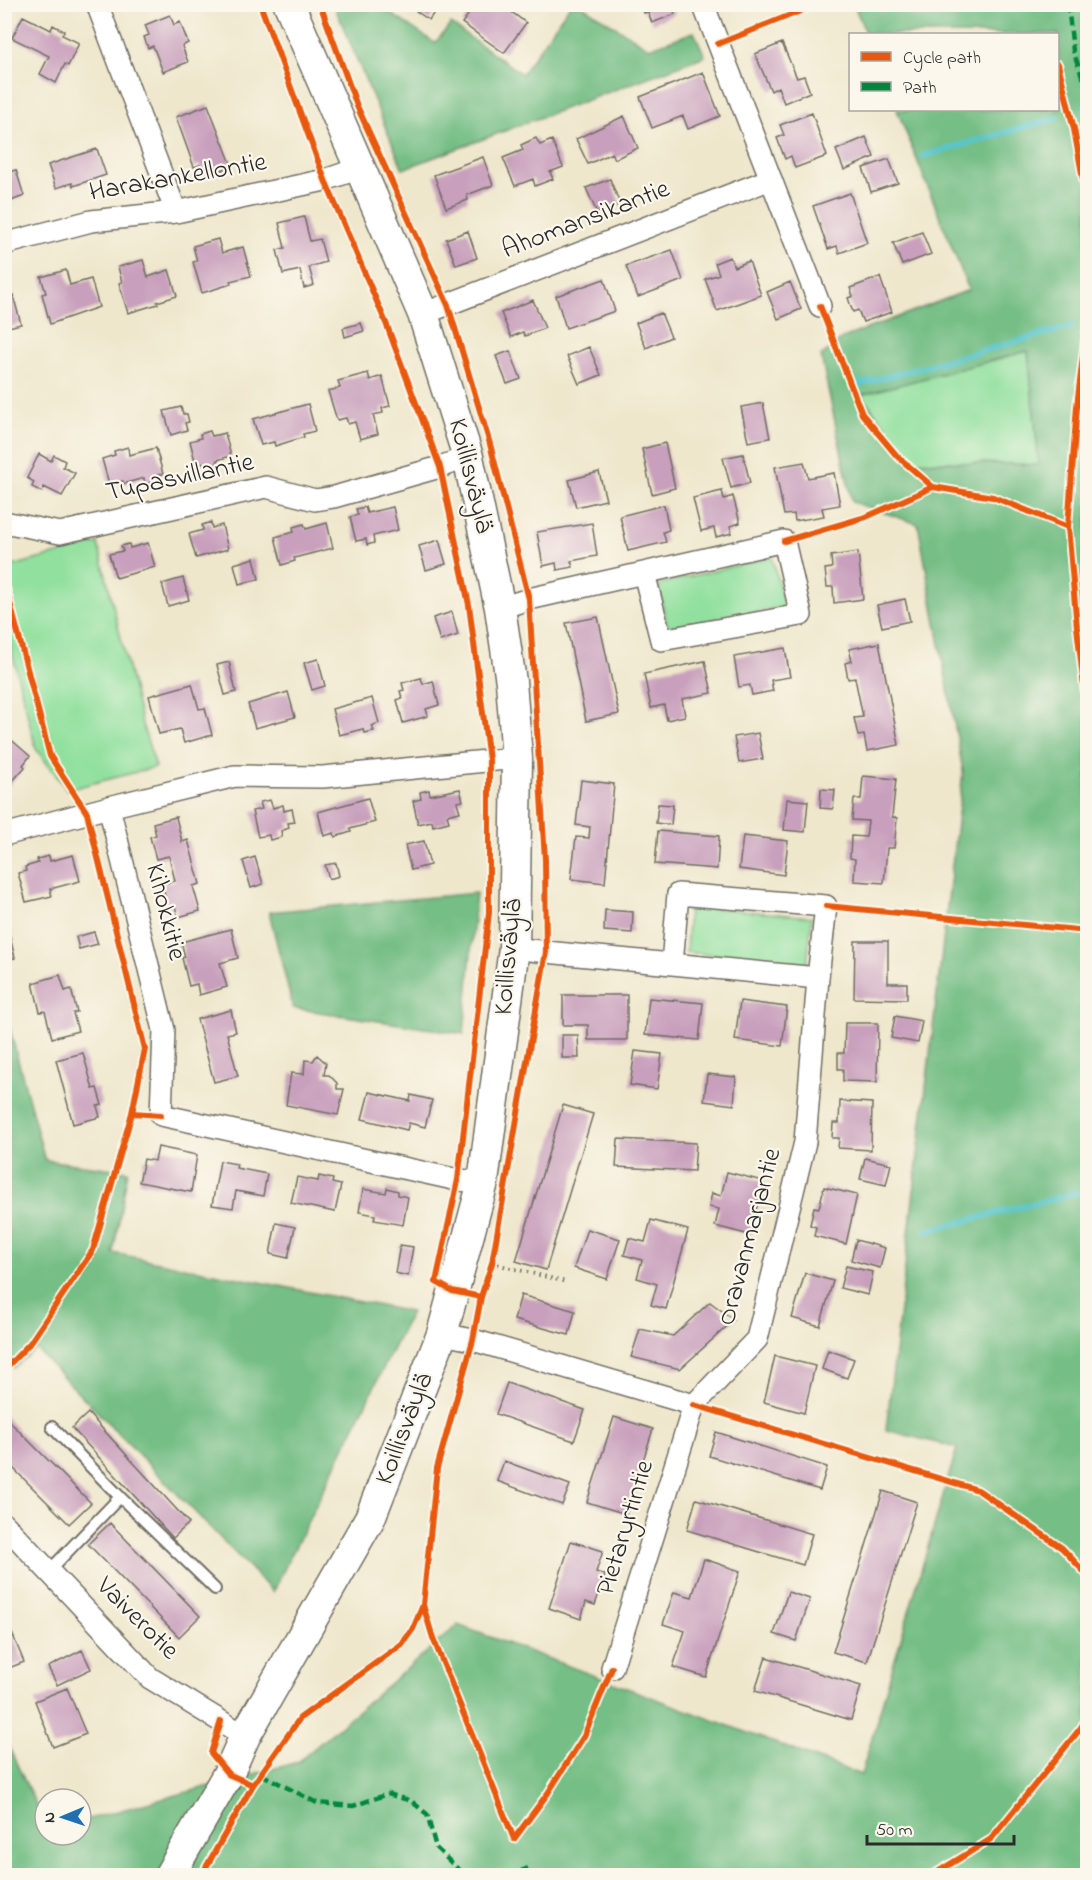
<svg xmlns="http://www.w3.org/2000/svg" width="1092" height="1880" font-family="'Indie Flower',sans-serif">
  <rect width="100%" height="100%" fill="#fbf7ec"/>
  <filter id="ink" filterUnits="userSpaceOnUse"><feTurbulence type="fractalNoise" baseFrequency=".0167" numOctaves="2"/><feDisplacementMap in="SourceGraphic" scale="12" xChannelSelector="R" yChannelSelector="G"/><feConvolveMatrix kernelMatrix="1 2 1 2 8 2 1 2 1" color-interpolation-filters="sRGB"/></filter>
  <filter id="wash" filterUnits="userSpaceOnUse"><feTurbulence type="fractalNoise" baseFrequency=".008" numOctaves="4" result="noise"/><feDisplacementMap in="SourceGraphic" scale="24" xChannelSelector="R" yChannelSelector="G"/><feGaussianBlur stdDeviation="1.35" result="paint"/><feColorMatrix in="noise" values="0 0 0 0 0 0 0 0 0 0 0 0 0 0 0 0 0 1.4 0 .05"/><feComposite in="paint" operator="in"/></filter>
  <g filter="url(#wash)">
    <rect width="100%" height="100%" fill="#efe7cc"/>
    <path fill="#91e09e" stroke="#5e8664" stroke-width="1.5" d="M1028,351L1039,465L911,461L861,394Z
      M98,543L141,721L156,767L67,790L36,749L5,625V568Z
      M772,557L785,607L668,628L658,584Z
      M689,906L812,917L807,964L686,952Z"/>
    <path fill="#74be85" stroke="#507458" stroke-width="1.5" fill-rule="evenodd" d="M334,5H378L435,43L451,24L522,74L570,5H581L649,48L694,32L705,56L403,169Z
      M854,5H1087V1875L310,1876L307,1873L304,1876L5,1875L4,1737L45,1824V1835H81V1821L298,1762L458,1625L861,1775L957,1448L886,1430L963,771L918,524L852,502L821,356L843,338L969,290L897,110H1058V34H866ZM1028,351L1039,465L911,461L861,395Z
      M476,893L464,1034L293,1008L269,912Z
      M4,1008L45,1160L128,1171L113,1253L411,1312L273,1592L36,1349L13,1368L5,1360Z"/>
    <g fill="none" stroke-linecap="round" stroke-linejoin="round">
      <path stroke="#58c6cc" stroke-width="6" d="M1084,109L1088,108
        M923,156L1057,118
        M857,385L1073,326
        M926,1231L1088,1190"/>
    </g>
    <g id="blocks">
      <path fill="#c89fbc" d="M406,4H440L429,20Z
        M476,4H501L526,23L504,53L462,23Z
        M640,4H671L675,14L652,23L648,12L644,13Z
        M170,15L174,25L180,22L188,43L182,46L188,62L163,72L153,46L148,48L144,37L149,35L145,25Z
        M23,16L51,30L53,25L64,31L62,35L79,43L68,66L65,64L56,83L40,74L49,56L12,38Z
        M782,43L797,78L804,76L810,92L784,103L778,87L771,91L755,54Z
        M703,72L720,116L688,129L683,116L652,128L640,97Z
        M208,105L232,166L204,177L200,165L194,167L176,117Z
        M812,113L827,156L795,168L791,156L785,159L777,138L784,135L780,125Z
        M624,116L638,148L615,159L612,153L588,164L576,139Z
        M866,137L874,157L844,170L836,150Z
        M536,138L540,145L552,140L563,167L550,172L553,179L535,186L533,179L515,186L503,158L523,150L521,145Z
        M97,149L106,175L73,186L72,183L56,188L48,165Z
        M483,157L493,185L467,195L468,200L446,208L434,175Z
        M889,159L898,183L871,192L863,168Z
        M16,170L24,196L6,203L7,208L4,209V173Z
        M610,179L620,204L597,213L586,188Z
        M850,193L867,243L839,253L837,246L828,249L813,206Z
        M304,217L310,241L320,239L326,262L309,267L314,285L304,288L300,270L283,274L277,250L285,248L279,223Z
        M468,231L477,258L456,265L446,239Z
        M922,232L931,254L902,265L893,243Z
        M218,239L222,253L243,247L251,276L230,281L231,284L202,293L193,262L197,261L193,246Z
        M672,250L683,280L638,297L626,266Z
        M730,257L734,267L749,261L761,295L717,311L705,279L719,274L715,263Z
        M143,260L148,277L169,270L177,296L157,302L158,304L128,313L119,283L122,282L118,267Z
        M66,270L70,285L91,279L99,307L50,324L42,294L46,293L41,277Z
        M880,277L892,312L863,322L858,310L853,312L848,298L853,296L850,288Z
        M604,279L615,311L566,328L556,296Z
        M790,282L801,309L778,319L767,292Z
        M13,295L21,324L4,328V297Z
        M533,300L545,328L525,336L523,332L511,337L501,313Z
        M661,313L671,337L646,348L636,323Z
        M361,323L364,331L345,337L343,328Z
        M589,347L601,375L579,384L567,356Z
        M510,351L521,379L507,384L496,356Z
        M368,373L370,380L382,376L390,406L382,408L383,413L373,415L378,434L360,439L355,422L348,424L346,418L337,420L328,391L340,388L338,381Z
        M763,403L770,438L748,442L741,407Z
        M308,404L315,431L303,434L304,437L275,446L274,442L261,445L253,419Z
        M181,407L183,414H187L189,422L185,423L187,430L171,435L164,411Z
        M210,431L212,436L225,433L231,456L217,460L218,465L207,467L206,463L196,465L190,441L201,438L200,434Z
        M665,443L675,488L652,494L642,449Z
        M128,447L129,455L156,448L163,474L157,475L159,480L145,484L144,478L123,484V481L109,484L102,459L115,455L114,451Z
        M39,454L51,461L54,455L65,461L63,467L75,473L62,496L44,487L42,492L32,487L34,482L27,478Z
        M743,454L750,483L731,488L723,458Z
        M804,462L808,478L834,473L840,505L822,508L824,516L795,521L794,514L784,515L775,467Z
        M599,472L606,500L576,507L569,480Z
        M722,491L724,499L733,496L740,523L730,526L732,533L716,537L714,528L701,531L693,498Z
        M664,505L669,530L663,532L666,542L628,551L620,516Z
        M365,507L367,513L393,507L398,530L373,536L374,543L367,545L366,539L356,541L350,517L358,515L356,509Z
        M211,522L212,528L222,525L228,549L196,558L189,534L203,530L202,525Z
        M327,523L333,548L294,558L295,561L282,565L275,537L294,532L293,527L304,524L306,529Z
        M592,523L597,556L571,561L573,567L557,570L556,563L543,566L537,532Z
        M439,540L446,564L426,570L419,546Z
        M148,543L155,567L116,578L109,554L123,551L121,546L129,544L130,548Z
        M858,552L863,599L834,603L833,587H827L825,569L832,568L831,556Z
        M254,558L259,579L239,584L234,564Z
        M183,578L189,600L168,606L162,584Z
        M905,599L910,621L882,627L877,605Z
        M452,612L458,635L440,641L433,618Z
        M598,617L619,714L586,721L566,623Z
        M879,643L899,745L867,751L864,735L858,736L854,718L863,717L855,678L848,679L845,663L852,661L849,649Z
        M785,648L790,677L771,680L773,691L752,695L750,685L739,687L734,657Z
        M318,659L325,686L312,690L304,663Z
        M705,661L712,693L682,699L685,716L667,720L664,705L651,708L644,674Z
        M229,662L236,692L225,695L217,665Z
        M421,678L423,684L433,681L439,705L426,709L428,716L403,723L397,700L402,698L400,691L404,690L402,683Z
        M192,684L199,709L205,708L212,735L184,743L180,729L159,734L149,696Z
        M288,692L295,717L255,728L248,704Z
        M372,698L379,723L372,726L374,731L364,733L363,729L339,735L332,709Z
        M758,733L763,759L739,763L734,737Z
        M8,737L30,756L23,765L25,767L4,791V740Z
        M863,776L896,779L892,817L897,818L894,848H887L884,883L854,881L855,859L850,858L851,836L866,837L868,821L852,820L854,799H861Z
        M581,780L614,784L605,883L571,879L576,837L589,838L590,827L576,825Z
        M460,789L463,801L457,802L460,812L447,815L449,822L433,826L432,821L418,824L413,801L421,799L420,792L429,790L430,795Z
        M821,789L835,790L833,809L820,808Z
        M368,798L375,822L350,829L351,832L335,837L334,833L324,836L318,812Z
        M787,799L808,801L805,832L784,830Z
        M270,800L273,808L283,805L284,811L292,809L295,822L288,823L289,828L281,831L282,837L270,840L269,835L258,837L252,811L262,809L260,802Z
        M658,804L673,805L671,825L656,823Z
        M176,817L182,842L188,840L200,884L193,886L200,911L178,917L175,906L168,908L162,884L175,881L169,856L156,859L150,837L156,835L153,823Z
        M658,831L719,836L717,869L655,864Z
        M743,836L788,841L784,875L739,869Z
        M424,841L430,865L411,870L405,845Z
        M73,855L80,881L50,889L52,896L26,902L18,873L26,871L25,867L38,863L37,859L49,856L50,861Z
        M255,857L263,884L251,888L243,861Z
        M336,863L339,876L329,879L325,865Z
        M605,910L633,912L632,933L604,931Z
        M7,924L15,958L4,960V925Z
        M231,929L238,958L220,963L227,987L199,995L197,984L189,986L182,958L185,957L181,942Z
        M94,932L98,944L79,949L76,937Z
        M855,941H888V983H907V999L854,998Z
        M60,975L65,991L71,989L77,1012L73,1013L78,1031L52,1038L45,1011L40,1012L33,983Z
        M563,995H627V1040H588V1025H563Z
        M649,998L703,1003L699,1040L645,1035Z
        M740,1001L787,1007L782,1046L735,1040Z
        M231,1010L236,1032L227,1034L238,1076L214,1082L197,1019Z
        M895,1016L922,1021L918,1043L891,1038Z
        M845,1023H878L877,1082L843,1081V1069H838V1053H844Z
        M562,1035H578L579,1058H562Z
        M635,1051L662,1054L657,1089L630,1085Z
        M83,1053L93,1089L97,1088L102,1105L97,1106L100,1117L73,1124L56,1060Z
        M317,1055L326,1063L324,1075H329L337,1083V1089H344L338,1115L286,1105L291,1073L304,1074L305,1060L313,1061Z
        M707,1074L736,1077L734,1105L704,1101Z
        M369,1092L410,1101L411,1095L432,1100L425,1127L409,1123L407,1130L362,1119Z
        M840,1101L872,1103L871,1150L838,1148L839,1138H832L833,1123H839Z
        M563,1105L593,1114L546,1270L516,1261Z
        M618,1139L696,1143L694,1171L616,1167Z
        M158,1147L197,1155L191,1192L139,1182L144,1159L155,1161Z
        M865,1158L891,1164L886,1185L860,1179Z
        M220,1161L237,1164L236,1168L267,1174L263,1196L236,1191L233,1208L212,1205Z
        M727,1172L763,1181L750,1235L715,1226L719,1209L709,1207L712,1193L721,1196Z
        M319,1176L333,1179L332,1183L341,1185L335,1212L291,1203L297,1177L318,1181Z
        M824,1187L857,1195L846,1244L814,1236L816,1227L810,1225L814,1207L819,1208Z
        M387,1188L398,1191V1195L408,1197L403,1225L374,1220L375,1215L359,1212L363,1189L386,1193Z
        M651,1220L688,1230L666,1309L651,1305L657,1284L637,1278L642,1260L624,1255L629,1238L645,1242Z
        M276,1223L295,1227L288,1258L270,1254Z
        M587,1229L620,1239L607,1279L574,1268Z
        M856,1240L885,1248L880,1268L851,1260Z
        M400,1245L413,1247L408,1276L395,1273Z
        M846,1266L873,1272L868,1295L840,1288Z
        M805,1273L833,1281L820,1326L792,1318Z
        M521,1295L575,1311L569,1335L514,1320Z
        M710,1302L734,1320L680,1369L631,1357L640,1329L673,1336Z
        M828,1350L854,1359L847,1378L822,1369Z
        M775,1356L815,1366L804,1413L764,1402Z
        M507,1383L585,1410L574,1441L496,1414Z
        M88,1413L189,1523L173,1538L72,1428Z
        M4,1416L91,1503L69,1524L4,1459Z
        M614,1417L653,1429L626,1514L587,1502Z
        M716,1432L827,1467L820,1490L709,1456Z
        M504,1461L570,1485L562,1505L497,1481Z
        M883,1491L917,1502L867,1662L833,1652Z
        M696,1499L812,1534L803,1565L687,1530Z
        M110,1523L200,1616L179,1637L88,1544Z
        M571,1541L603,1551L596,1572L605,1575L595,1605L586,1602L581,1619L549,1608Z
        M704,1559L740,1571L706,1677L673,1667L685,1631L663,1624L674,1592L692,1597Z
        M788,1592L810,1599L796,1641L774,1634Z
        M4,1614L24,1662L4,1670Z
        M82,1650L91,1669L57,1685L48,1667Z
        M766,1657L861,1686L851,1720L755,1691Z
        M67,1688L86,1734L53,1747L35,1701Z"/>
    </g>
  </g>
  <g filter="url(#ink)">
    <use href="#blocks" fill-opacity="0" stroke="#706d63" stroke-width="1.5"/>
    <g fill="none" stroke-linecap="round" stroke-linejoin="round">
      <g stroke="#706d63" stroke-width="14">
        <path id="lane" d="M120,1497L215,1589
          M49,1571L120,1497L52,1427"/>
      </g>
      <g stroke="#706d63" stroke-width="24">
        <path id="street" d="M97,4L176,212
          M703,4L820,306
          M4,244L91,221L176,212L325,180L360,168
          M423,314L771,179
          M4,522L60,533L266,487L315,500L334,497L440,467L468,457
          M500,608L529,599L784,541L801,615L661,640L644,573
          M109,807L164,1030L161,1115L458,1180L483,1182
          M4,835L109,807L235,776L323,777L517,758
          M514,948L546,952L818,978L826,906L678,894L672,964
          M442,1334L473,1340L694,1405L757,1339L805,1142L818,978
          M4,1524L150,1678L245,1736
          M612,1668L694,1405"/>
      </g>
      <g stroke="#706d63" stroke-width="33">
        <path id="secondary" d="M169,1876L228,1774L245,1736L370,1518L442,1334L483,1182L514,948L517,758L511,682L500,608L468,457L423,314L289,4"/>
      </g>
      <path stroke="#706d63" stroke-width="4" stroke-dasharray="1.5 4.5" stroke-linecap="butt" d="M492,1263L566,1282"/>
      <use href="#lane" stroke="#fff" stroke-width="10"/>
      <use href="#street" stroke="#fff" stroke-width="21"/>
      <use href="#secondary" stroke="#fff" stroke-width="30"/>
      <path stroke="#00873e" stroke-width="4.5" stroke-dasharray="9 4.5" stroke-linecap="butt" d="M1068,4L1073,51L1088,92
        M261,1774L317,1803L353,1806L388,1794L411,1801L427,1814L436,1848L460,1871L478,1876
        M509,1876L528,1868"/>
      <g stroke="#fbf7ec" stroke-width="10">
        <path id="cycleway" d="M260,4L325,180L386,323L440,467L469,605L489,760V913L458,1180L436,1282L452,1291L481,1297
          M718,44L818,4
          M1058,64L1074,129L1088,207
          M820,306L862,414L897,456L933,487L993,497L1068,527
          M1088,315L1077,406L1068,527L1077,627L1088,721
          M784,541L866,517L933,487
          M4,580L50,756L87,813L145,1049L132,1113L161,1115
          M826,906L1088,931
          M4,1370L30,1343L93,1250L132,1113
          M694,1405L978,1490L1062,1548L1088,1576
          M423,1605L433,1638L514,1839L548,1793L584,1736L612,1668
          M221,1721L211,1753L228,1774L253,1785L300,1718L402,1644L413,1629L423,1605L437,1468L473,1340L481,1297L492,1263L546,952L545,860L529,599L490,444L448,305L357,106L320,4
          M201,1876L253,1785
          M931,1876L991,1839L1080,1729L1088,1716"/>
      </g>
      <use href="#cycleway" stroke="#e8590c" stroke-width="6"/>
    </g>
  </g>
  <g text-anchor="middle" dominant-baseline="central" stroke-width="4.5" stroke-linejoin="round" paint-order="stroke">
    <g font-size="27" fill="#2b2b2b" stroke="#fbf7ec">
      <text transform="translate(178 178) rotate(-10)">Harakankellontie</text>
      <text transform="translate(586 220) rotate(-21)">Ahomansikantie</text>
      <text transform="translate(470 476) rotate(76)">Koillisväylä</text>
      <text transform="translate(180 478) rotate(-12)">Tupasvillantie</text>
      <text transform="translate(165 912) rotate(76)">Kihokkitie</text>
      <text transform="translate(509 957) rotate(-85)">Koillisväylä</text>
      <text transform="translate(750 1237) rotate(-75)">Oravanmarjantie</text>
      <text transform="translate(405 1429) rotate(-69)">Koillisväylä</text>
      <text transform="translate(626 1528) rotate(-73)">Pietaryrtintie</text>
      <text transform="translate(137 1619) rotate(45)">Vaiverotie</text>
    </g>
  </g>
  <rect width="1092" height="1880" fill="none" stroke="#fbf7ec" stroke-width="24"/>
  <rect x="849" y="33" width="210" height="78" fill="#fbf7ec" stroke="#a8a59f" stroke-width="1.5"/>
  <rect x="861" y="52" width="30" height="9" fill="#e8590c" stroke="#a8a59f" stroke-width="1.5"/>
  <text x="903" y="63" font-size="18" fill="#2b2b2b">Cycle path</text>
  <rect x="861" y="82" width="30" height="9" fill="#00873e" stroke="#a8a59f" stroke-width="1.5"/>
  <text x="903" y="93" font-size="18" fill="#2b2b2b">Path</text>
  <g transform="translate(63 1817) rotate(268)"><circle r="28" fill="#fbf7ec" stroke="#a8a59f" stroke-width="1.5"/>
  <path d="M0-4.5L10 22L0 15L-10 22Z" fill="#1f6fb2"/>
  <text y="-9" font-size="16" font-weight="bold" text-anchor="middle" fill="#2b2b2b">N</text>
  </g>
  <path d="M867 1835v9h147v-9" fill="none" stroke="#2b2b2b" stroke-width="3"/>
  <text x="876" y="1835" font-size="18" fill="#2b2b2b" stroke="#fbf7ec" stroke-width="4.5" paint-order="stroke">50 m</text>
</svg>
